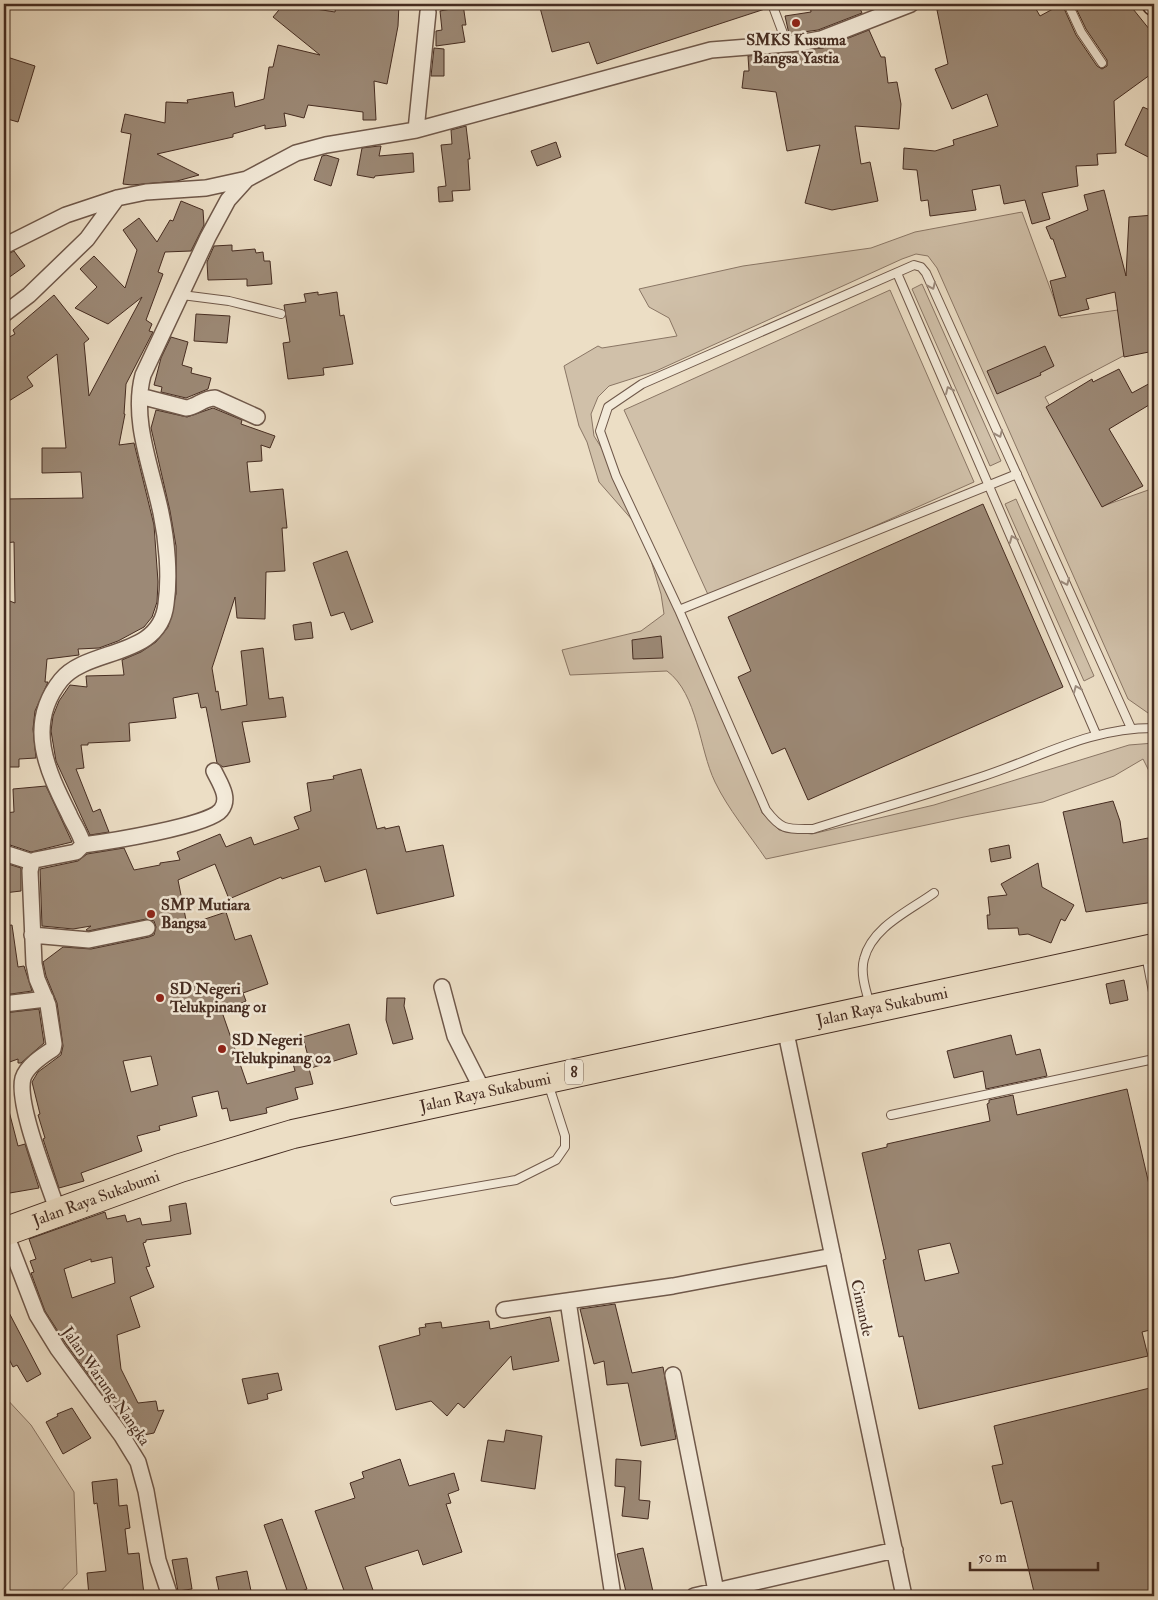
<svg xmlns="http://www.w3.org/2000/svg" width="1158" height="1600" font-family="'IM FELL Double Pica',serif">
  <rect width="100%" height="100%" fill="#ecdec5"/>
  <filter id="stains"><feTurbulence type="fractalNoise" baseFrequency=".004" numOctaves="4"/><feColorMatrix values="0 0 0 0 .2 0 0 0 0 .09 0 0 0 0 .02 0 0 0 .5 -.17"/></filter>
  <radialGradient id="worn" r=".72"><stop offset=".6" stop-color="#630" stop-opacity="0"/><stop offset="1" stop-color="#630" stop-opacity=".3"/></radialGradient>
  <path fill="#d0c0a9" stroke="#8a7665" d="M1022,212L1061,318L1118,310L1127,354L1045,397L1103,506L1154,488V715L1148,713L1128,699L937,268L928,256L916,254L902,259L656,371L609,386L598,397L591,414L594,436L606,455L673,598L756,794L762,813L779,830L812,834L934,805L1129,745L1154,743V781L1143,759L1114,776L1043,802L964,817L766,859C749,834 728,809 715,782C699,749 698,694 667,671L570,675L562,650L641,631L664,614L661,594L649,554L634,522L599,482L587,442L579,426L564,366L598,346L602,348L677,336L669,318L649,307L639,289L743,266L871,248L915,232Z
    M922,284L1001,461L990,466L912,289Z
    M890,290L974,482L710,599L624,410Z
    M1016,499L1094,676L1084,681L1005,504Z
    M4,1396L31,1425L74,1492L77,1574L56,1596H4Z"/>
  <path fill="#9c8976" stroke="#452c21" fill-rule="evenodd" d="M284,4L335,12L336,4H399L398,26L387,84L374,81L376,120H363V112L308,105L304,118L284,113L286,126L265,129V125L233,134V137L157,154L199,175L177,181L132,185L123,184L131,134L121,132L125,114L165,123L166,102L188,103L187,100L233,92L235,107L264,99L269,67H273L278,45L320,55L273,17Z
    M450,4H463L466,25H462L465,42L436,46V31L442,30L440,11L451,9Z
    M539,4H766L768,8L597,64L589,42L552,52Z
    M810,4H858L862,13L818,30L789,34L785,16L811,12Z
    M967,4H1033L1040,16L1062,4L1076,35L1097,66L1102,69L1107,66V60L1086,29L1074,4H1129L1154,35V72L1114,101L1116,153L1097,154L1098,165L1076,166L1078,186L1042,193L1050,219L1032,224L1025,200L1004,204L1000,185L972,190L976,210L930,216L928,200L921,201L917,170L903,169L904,148L935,151L954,145L953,140L998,126L987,94L952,109L935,69L948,64L937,10Z
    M869,30L881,57H885L888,83L897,82L901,104L899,129L855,126L861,164L870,162L878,201L832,210L805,203L820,145L787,151L776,92L742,88L744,71H749L748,56L823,48Z
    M434,48L444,49V76H431Z
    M4,56L35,66L18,122L4,118Z
    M1143,107L1154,112V160L1125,145Z
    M466,126L470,159H468L470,190L452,191L453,201L439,202L438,187L446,186L441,145L452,144L451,130Z
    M556,142L561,157L537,166L531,151Z
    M379,146H381L379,156L413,153L414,172L375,176L374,178L357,175L362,148Z
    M326,155L339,159L331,186L314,180L322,156Z
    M1104,190L1126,276L1129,217L1154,215V351L1124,357L1115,292L1086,299L1089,309L1059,316L1050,281L1066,277L1053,239H1051L1046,227L1088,210L1084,195Z
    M181,201L203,210L204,225L191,251L165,252L158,272L163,274L146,320L152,324L149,331L153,332L126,384L124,414H125L119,445L134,443L154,525L158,582L157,602L152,617L144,627L118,641L99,648L78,649L79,655L47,659L45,682H48L35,711L33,729L36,758L19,759V767H4V608L7,600L15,603L14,542L4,543V499L83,498L81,472L42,473V448H66L57,354L27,377L33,386L4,404V340L15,334L13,330L54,295L89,339L84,343L89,396L142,297L108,324L75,308L97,287L80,269L94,256L125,288L137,250L123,230L139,218L157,242L170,220L173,221Z
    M232,245V251L255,249L256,253L263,252L264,261H270L272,284L247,286V279L208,280L207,262L214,246Z
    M14,251L25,266L4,281V256Z
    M318,292V295L337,292L340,316L344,315L353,364L323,368L324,375L288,379L283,343L290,342L284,305L306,302L304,294Z
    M196,314L230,316L227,343L194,341Z
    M171,337L188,342L182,365L192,368L191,373L211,378L208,389L186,398L161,392L162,387L154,385L161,358Z
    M1045,346L1054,366L1040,373L1041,375L997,394L987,371Z
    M1119,369L1132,393L1154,381V402L1109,429L1143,486L1102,507L1046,407L1092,379L1093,382Z
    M213,408L242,420L241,424L275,436L270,448L261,445L262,461L247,462L250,492L283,489L287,528H282L285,571L266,572L265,619L237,618L235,597L212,668L216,692L218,691L221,710L247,705L241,651L263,648L269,699L283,697L286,717L242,722L250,762L223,767L217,763L206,707L201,708L198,693L173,698L176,718L129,723L130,741L88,743V745H81L84,768L76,769L93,812L100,809L109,832L90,835L56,761L51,731L53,716L59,701L70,685L87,687L86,676L124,675L122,660L141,652L156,642L168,627L176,594V546L170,511L151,428L156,410L187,417Z
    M983,504L1063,687L808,800L785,748L772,754L738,677L751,671L728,617Z
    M347,551L373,622L351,630L344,612L331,616L313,563Z
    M311,622L313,638L295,640L293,625Z
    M661,636L663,658L633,659L632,640Z
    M361,769L377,829L385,827V829L399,826L406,852L443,845L454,896L377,914L366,869L325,882L320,866L282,879L281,877L229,899L215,864L178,880L187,925L226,912L235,940L251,935L268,984L243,993L246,1001L222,1012L247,1084L295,1071L292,1060L306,1057L313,1084L295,1088L298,1099L266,1108L267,1113L230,1121L227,1108L222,1109L218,1091L192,1097L197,1116L159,1126L160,1130L137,1136L142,1151L81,1173L84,1181L59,1188L43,1139L45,1138L38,1115L40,1114L32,1082L38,1072L61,1055L63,1046L57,1003L46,976L43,962L63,947L91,949L149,937L154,935L156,927L154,921L146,919L88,931L86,930L91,926L73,929L42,926L40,869L78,861L87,854L124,848L134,870L160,865V863L180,860L177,852L220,834L226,847L251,837L254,845L299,829L294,817L311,811L307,783L334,779L333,776ZM151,1056L158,1085L131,1092L123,1061Z
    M46,786L72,842L31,852L7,844L4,813L14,812L13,789Z
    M1113,801L1120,821L1123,843L1148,838L1154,871V902L1086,912L1063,812Z
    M1009,845L1011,858L991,862L989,849Z
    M1038,863L1042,887L1074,905L1065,921L1061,919L1051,943L1028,934L1019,935L1018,928L988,929L987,915H990L988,897L1007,895L1001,884Z
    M8,864L21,868V891L4,893V868H9Z
    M12,925L18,967L24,966L32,991L4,995V926Z
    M1124,980L1128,1000L1110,1004L1106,984Z
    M387,998H405L404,1006L413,1039L393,1044L386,1020Z
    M39,1009L44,1043L21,1063H18V1059L4,1064V1013Z
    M349,1024L357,1054L311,1068L303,1037Z
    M1011,1035L1016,1055L1040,1049L1047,1076L986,1089L983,1071L954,1078L947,1051Z
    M1127,1089L1154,1206V1329L1142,1332L1148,1356L919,1409L903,1336L899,1337L883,1260L886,1259L862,1153L887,1147V1144L990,1121L987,1104L989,1103V1100L1013,1095L1017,1115ZM950,1243L959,1273L925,1281L918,1250Z
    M4,1111H9L18,1146L25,1144L39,1188L4,1194Z
    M186,1203L191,1234L146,1240V1242L143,1243L150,1266L146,1267L154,1287L130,1297L140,1327L117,1335L121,1369L138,1403L156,1401L158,1411L164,1410L154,1433L134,1437L66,1344L45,1311L31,1273L34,1272L30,1261L36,1259L29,1239L105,1212L107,1219L125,1215L127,1222L140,1218L142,1225L171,1221L169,1206ZM112,1257L115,1283L72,1298L64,1269L91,1259V1262Z
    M4,1303L41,1374L27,1382L17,1365L13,1367L4,1349Z
    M615,1304L632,1373L663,1367L676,1439L641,1446L628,1383L607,1385L604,1361L594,1364L580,1309Z
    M550,1317L559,1361L513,1370L511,1356L464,1408L458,1403L447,1416L431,1401L396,1410L379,1346L420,1335L419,1328L426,1327L425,1324L441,1322L442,1328L489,1321L490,1329Z
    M278,1373L282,1390L267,1394L268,1399L248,1404L242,1379Z
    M1154,1387V1596H1035L1012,1501L1001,1504L992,1466L1003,1464L994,1426Z
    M72,1408L91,1438L63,1454L46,1422L58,1416L57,1414Z
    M506,1430L542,1436L535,1489L481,1481L488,1440L504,1442Z
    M400,1459L409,1486L454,1473L459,1490L448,1494L451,1503L446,1504L462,1552L423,1565L418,1550L365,1567L375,1596H346L315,1511L355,1498L350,1483L364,1478L362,1472Z
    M616,1459L641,1461L639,1500L650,1501L648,1519L622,1516L625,1487L615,1486Z
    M117,1479L119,1506L127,1505L130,1528L125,1529L128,1554L139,1553L144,1594L89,1596L87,1573L106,1571L97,1503L94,1504L92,1482Z
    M282,1519L307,1589L289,1596L264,1525Z
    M643,1548L654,1596H627L617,1554Z
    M187,1558L192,1589L178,1591L172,1560Z
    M247,1571L252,1596H220L216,1577Z"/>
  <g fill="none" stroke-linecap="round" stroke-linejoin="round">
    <g stroke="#6f584a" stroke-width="10">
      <path id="lane" d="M772,4L787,44
        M1068,4L1081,32L1102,63
        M897,273L1096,734
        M182,295L229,301L281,314
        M679,610L1017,474
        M1131,728L926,273L921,267L914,265L642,384L608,407L600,431L616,476L679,610L766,810C782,831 787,829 813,829C870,811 927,795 984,776C1044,756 1089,728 1154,728
        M1146,955L1154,997
        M870,1005C866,991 860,973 864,959C872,927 909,911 934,893
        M891,1115L1154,1059
        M395,1201L516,1180L556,1160L565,1147V1136L548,1083"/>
    </g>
    <g stroke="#6f584a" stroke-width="18">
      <path id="street" d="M416,130L428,12
        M4,246L66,215L117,198L146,192L206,188L247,179
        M4,314L29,295L87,239L117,198
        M140,396L186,408C197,407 203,398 215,398L257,417
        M83,845C106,842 209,826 221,810C231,798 219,782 214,771
        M4,853L32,862
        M32,935L89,940L147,928
        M442,987L455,1036L483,1091
        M4,1004L46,999
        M785,1028L904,1596
        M58,1212C49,1184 16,1104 23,1078C27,1066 42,1056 53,1049L54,1044L48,1005L37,979L34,964L30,871L32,862L35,860L76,852L83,845C81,834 73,824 69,814C47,770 25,725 61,680C88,647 160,659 166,604C170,576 167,541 161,513C152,469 131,420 143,375L208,237L228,200L247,179L296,153L326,145L416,130L711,50L799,43L821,39L911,4
        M5,1232L37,1315L58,1349L122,1436L138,1462L146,1491L158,1560L170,1596
        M568,1301L613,1596
        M504,1310L673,1286L833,1256
        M673,1375L716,1591
        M694,1596L895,1550"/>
    </g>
    <g stroke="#452c21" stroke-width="24">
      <path id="secondary" d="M1153,4L1154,5"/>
    </g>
    <g stroke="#452c21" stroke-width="30">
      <g id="highway">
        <path id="s1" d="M4,1232L180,1168L293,1134L1154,948"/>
      </g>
    </g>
    <use href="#lane" stroke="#f3ead9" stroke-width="8"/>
    <use href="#street" stroke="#f3ead9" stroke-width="15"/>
    <use href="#secondary" stroke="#f3ead9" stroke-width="21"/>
    <use href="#highway" stroke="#ecdec5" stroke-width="28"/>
  </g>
  <defs><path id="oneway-chevron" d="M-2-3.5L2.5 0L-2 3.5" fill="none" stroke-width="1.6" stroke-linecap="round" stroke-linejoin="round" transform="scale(1.25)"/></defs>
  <g stroke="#9c8b7d">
    <use href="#oneway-chevron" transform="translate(932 286) rotate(66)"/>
    <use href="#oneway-chevron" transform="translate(949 390) rotate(-114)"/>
    <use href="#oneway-chevron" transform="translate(999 434) rotate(66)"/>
    <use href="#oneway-chevron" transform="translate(1013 539) rotate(-113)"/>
    <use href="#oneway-chevron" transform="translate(1066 582) rotate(66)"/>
    <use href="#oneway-chevron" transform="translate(1077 689) rotate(-113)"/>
  </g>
  <g fill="#8f2418" stroke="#f3ead9" stroke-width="2">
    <circle cx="796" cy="23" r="5"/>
    <circle cx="151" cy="914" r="5"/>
    <circle cx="160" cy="998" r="5"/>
    <circle cx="222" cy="1049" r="5"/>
  </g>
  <g text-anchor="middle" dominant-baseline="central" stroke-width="5" stroke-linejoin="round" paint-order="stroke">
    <rect fill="#f3ead9" stroke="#796558" stroke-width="1" x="565" y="1059.5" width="18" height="25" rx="4"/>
    <g font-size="15" font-weight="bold" fill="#452c21">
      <text x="574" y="1072">8</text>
    </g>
    <g font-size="16" font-weight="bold" fill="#452c21" stroke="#f3ead9" text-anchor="start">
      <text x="796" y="40" text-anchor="middle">SMKS Kusuma<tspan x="796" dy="18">Bangsa Yastia</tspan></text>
      <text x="161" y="905">SMP Mutiara<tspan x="161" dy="18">Bangsa</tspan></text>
      <text x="170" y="989">SD Negeri<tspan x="170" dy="18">Telukpinang 01</tspan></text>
      <text x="232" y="1040">SD Negeri<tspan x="232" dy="18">Telukpinang 02</tspan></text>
    </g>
    <g font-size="16" fill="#452c21" stroke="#f3ead9">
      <text stroke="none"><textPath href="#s1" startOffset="908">Jalan Raya Sukabumi</textPath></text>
      <text stroke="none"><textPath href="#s1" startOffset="502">Jalan Raya Sukabumi</textPath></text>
      <text stroke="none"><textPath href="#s1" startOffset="98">Jalan Raya Sukabumi</textPath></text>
      <text transform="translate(862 1308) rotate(78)">Cimande</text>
      <text transform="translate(106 1386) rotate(55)">Jalan Warung Nangka</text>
    </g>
  </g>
  <rect width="1158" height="1600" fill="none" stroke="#ecdec5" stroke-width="20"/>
  <rect x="5" y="5" width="1148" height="1590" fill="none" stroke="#452c21" stroke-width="2.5"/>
  <rect x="10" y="10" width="1138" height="1580" fill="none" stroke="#452c21"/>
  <path d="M970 1562v8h128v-8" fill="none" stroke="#452c21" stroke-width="2.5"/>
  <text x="978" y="1562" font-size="15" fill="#452c21" stroke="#f3ead9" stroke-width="4" paint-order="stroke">50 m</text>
  <rect width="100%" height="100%" filter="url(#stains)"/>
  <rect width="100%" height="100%" fill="url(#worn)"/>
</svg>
